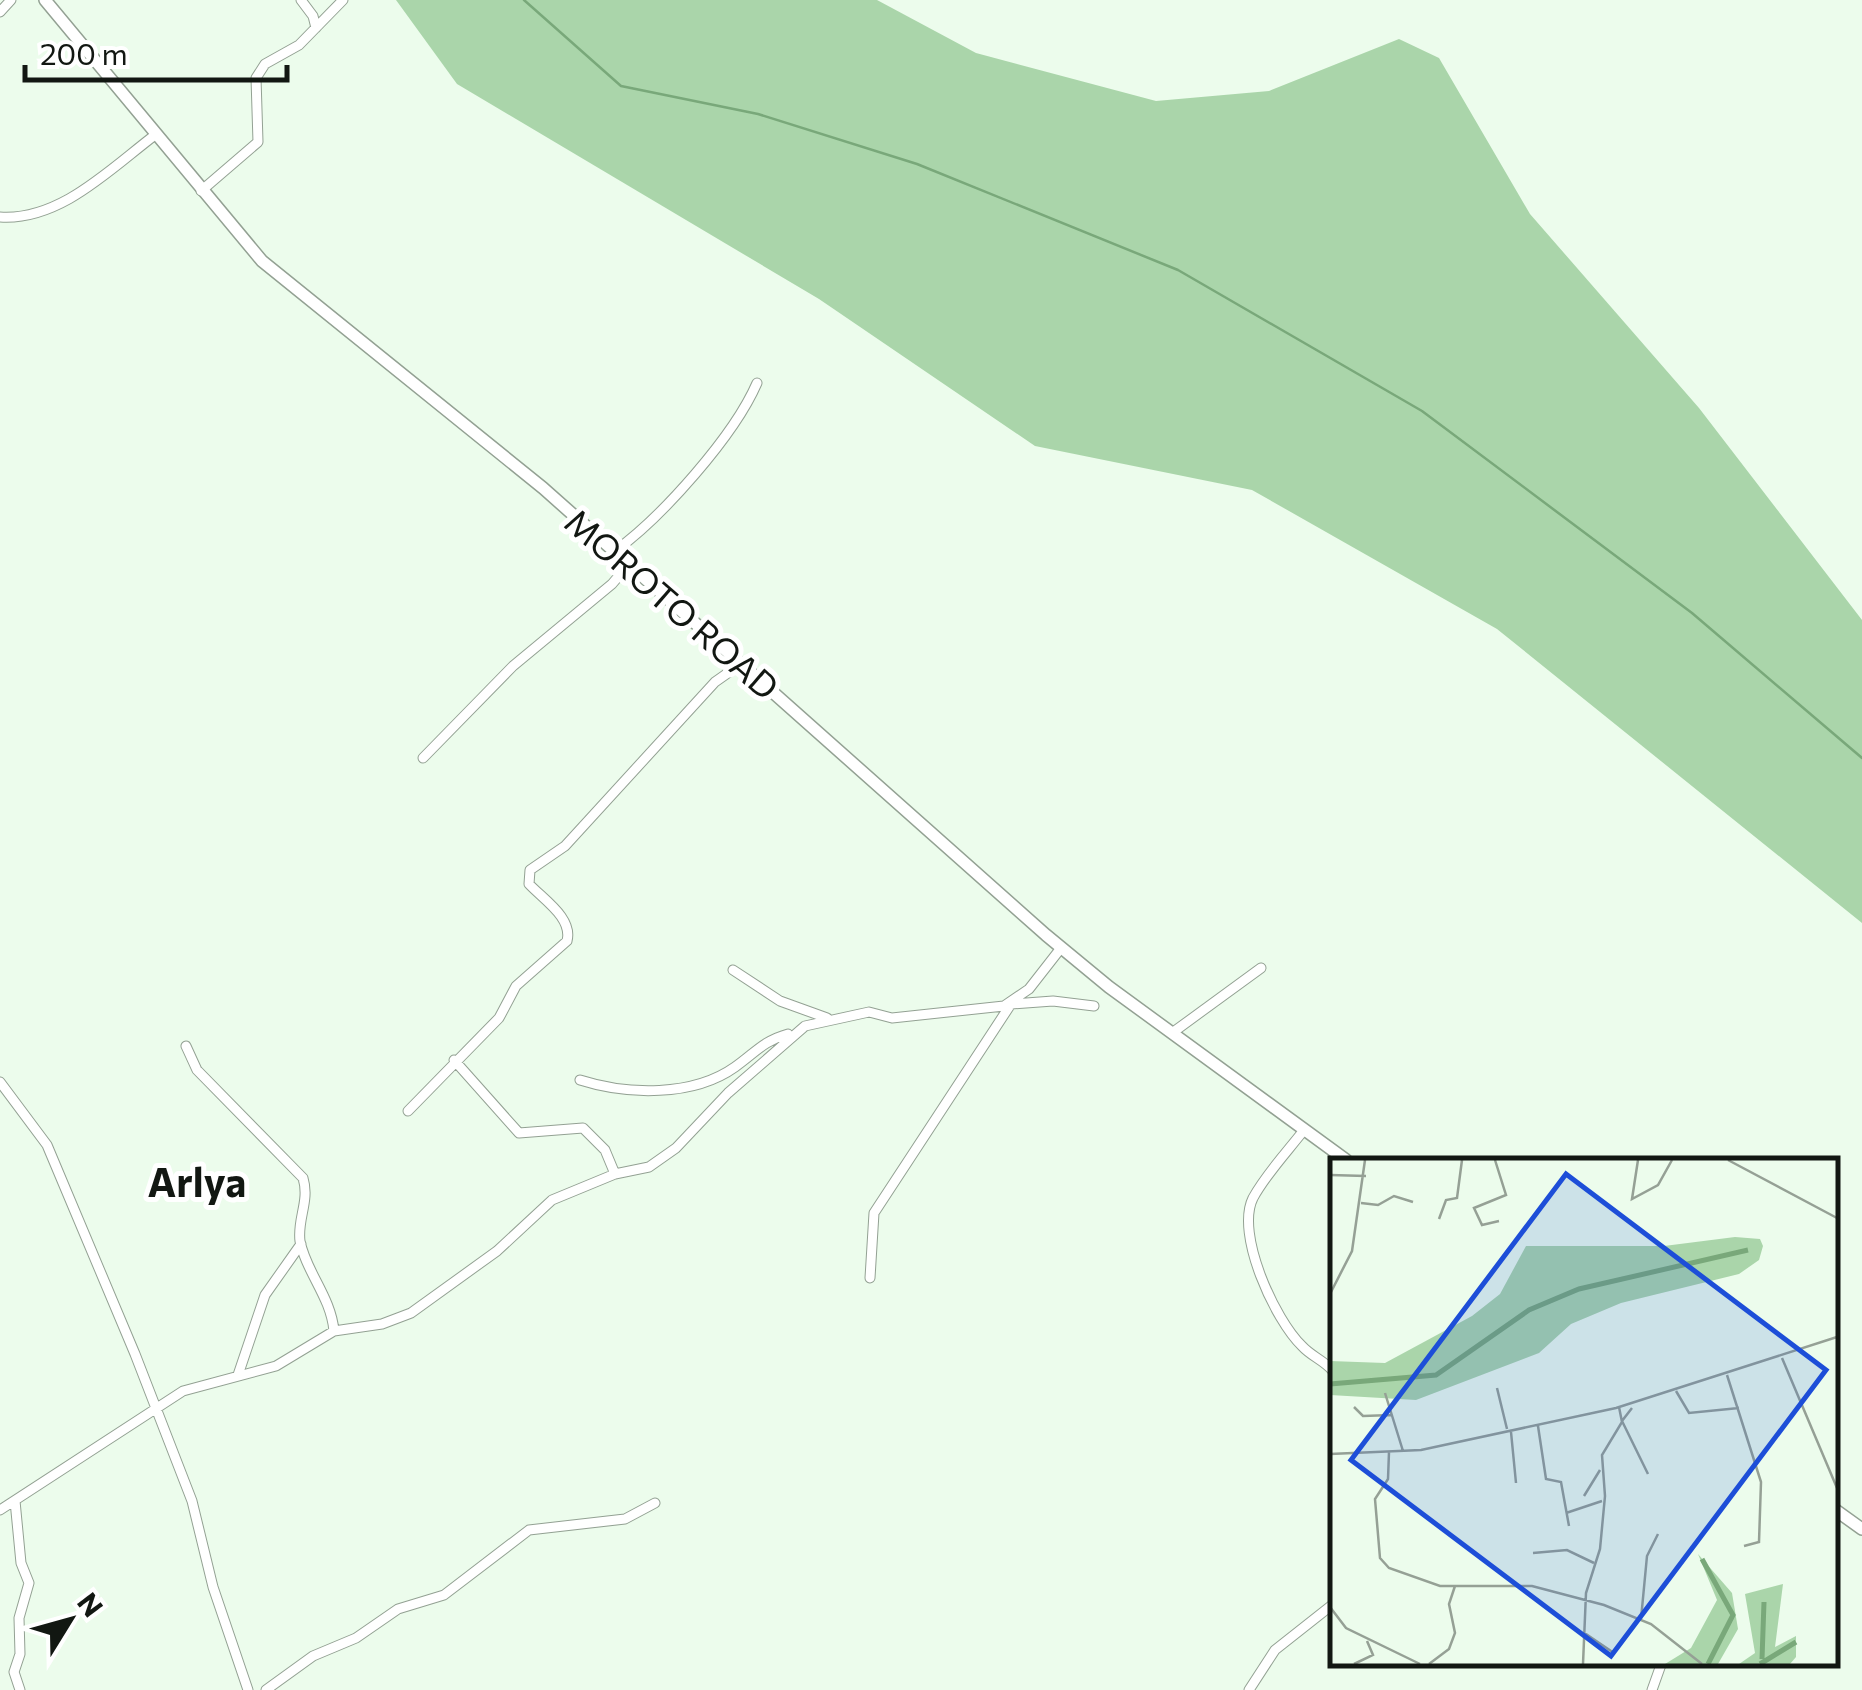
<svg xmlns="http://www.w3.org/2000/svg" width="1862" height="1690" font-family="Commissioner,sans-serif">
  <rect width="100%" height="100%" fill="#ecfcec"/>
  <path fill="#aad5aa" d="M396,0H877L976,53L1156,101L1269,91L1399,39L1439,58L1530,214L1699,408L1862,620V923L1497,629L1252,490L1035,446L819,299L457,84Z"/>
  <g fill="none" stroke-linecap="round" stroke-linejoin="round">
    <path stroke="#79a87a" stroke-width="2.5" d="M524,0L621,86L758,114L917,164L1178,270L1422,411L1692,613L1862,758"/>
    <g stroke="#93a193" stroke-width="11">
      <path id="minor" d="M301,0L313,16L316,28
        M0,12L11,0
        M201,191L258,142L256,78L265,64L299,45L343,0
        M0,217C60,221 110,169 155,135
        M615,551C662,517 734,436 757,383
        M423,758L513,666L612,584L629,564
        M733,970L780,1001L827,1018
        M1172,1033L1261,968
        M186,1046L197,1070L303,1178C310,1201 297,1219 300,1241C306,1272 331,1297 334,1331
        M454,1060L519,1133L583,1128L605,1150L615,1174
        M580,1080C627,1095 693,1097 735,1067C755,1053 763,1041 788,1034
        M0,1082L47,1145L135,1354L192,1501L213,1587L248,1690
        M408,1111L499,1018L516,986L567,941C573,918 544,900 529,884L530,870L565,846L715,682L742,663
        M1304,1130C1287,1152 1266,1174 1253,1198C1235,1234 1275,1320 1302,1346C1311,1356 1323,1360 1332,1370
        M870,1278L874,1213L1011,1004L1053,1001L1094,1006
        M238,1375L265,1295L301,1244
        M15,1501L21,1563L29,1583L19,1618L20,1654L14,1672L20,1690
        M0,1510L183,1391L276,1366L334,1331L382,1324L411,1313L497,1251L552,1200L615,1174L649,1167L676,1148L728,1093L805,1026L869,1012L892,1018L1004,1006L1029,989L1061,948
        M266,1690L313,1656L356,1638L398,1609L444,1595L529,1530L625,1519L655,1503
        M1249,1690L1275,1650L1332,1605
        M1652,1690L1662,1662"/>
    </g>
    <g stroke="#93a193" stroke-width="14">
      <path id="major" d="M45,0L262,261L543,488L1046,935L1109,987L1346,1160
        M1834,1509L1862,1529"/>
    </g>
    <use href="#minor" stroke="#fff" stroke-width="9"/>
    <use href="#major" stroke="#fff" stroke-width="11"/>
  </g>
  <g text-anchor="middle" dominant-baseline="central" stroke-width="10" stroke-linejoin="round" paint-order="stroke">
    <g font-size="35" fill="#121712" stroke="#fff">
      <text transform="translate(673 603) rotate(41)">MOROTO ROAD</text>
    </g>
    <g font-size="40" font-weight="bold" fill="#121712" stroke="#fff">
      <text x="197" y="1180">Arlya</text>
    </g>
  </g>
  <g transform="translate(1330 1158)">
    <rect width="508" height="508" fill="#ecfcec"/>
    <path d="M405,79L430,81L433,88L429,102L409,116L291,145L241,166L209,195L86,242L0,237V203L55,205L142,158L170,136L196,88H334ZM368,396L402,435L408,471L388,506H335L361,490L387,442ZM453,426L445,489L466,478V499L460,506H409L425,495L415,436Z" fill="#aad5aa"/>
    <path fill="none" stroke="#79a87a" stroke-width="5" d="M0,226L106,217L199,152L249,131L418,92M372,401L403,457L378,506M432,501L434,444M430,506L466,484"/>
    <path fill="none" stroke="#95a095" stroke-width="2.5" d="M165,2L176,37L144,50L152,67L169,63M308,2L302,41L328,27L342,2M398,2L507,60M0,17L36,18M31,45L48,47L64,38L83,44M109,61L116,42L127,40L132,2M0,136L22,93L35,2M452,200L507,330M397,217L431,324L429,384L414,388M167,230L177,271M346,233L359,255L409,250M55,235L73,293M24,249L33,258L62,257M302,250L292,263L318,316M208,268L216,321L231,324L239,368M181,274L186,325M59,294L58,321L45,341L50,400L59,410L110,428H202L274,447L321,466L372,506M0,296L91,292L286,250L507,179M254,338L270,312M236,355L272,343M203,395L237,392L264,405M0,449L16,470L90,506M311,461L317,398L328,376M253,474L284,495M24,506L43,497L37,483M99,506L119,491L125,475L119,446L125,428M253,506L256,435L270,391L275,338L272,297L292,264L289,249"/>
    <path fill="#1d4ed8" fill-opacity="0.15" stroke="#1d4ed8" stroke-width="5" d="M236,16L496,212L281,498L21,302Z"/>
    <rect width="508" height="508" fill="none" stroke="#121712" stroke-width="5"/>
  </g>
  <g transform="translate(70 1620) rotate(53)" stroke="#ffffff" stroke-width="8" paint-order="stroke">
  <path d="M0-8L18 38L0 25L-18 38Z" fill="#121712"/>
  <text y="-15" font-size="28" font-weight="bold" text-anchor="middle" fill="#121712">N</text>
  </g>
  <path d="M25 65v15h262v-15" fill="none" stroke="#121712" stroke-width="5"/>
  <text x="40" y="65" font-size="30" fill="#121712" stroke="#ffffff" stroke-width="8" paint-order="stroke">200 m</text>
</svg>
